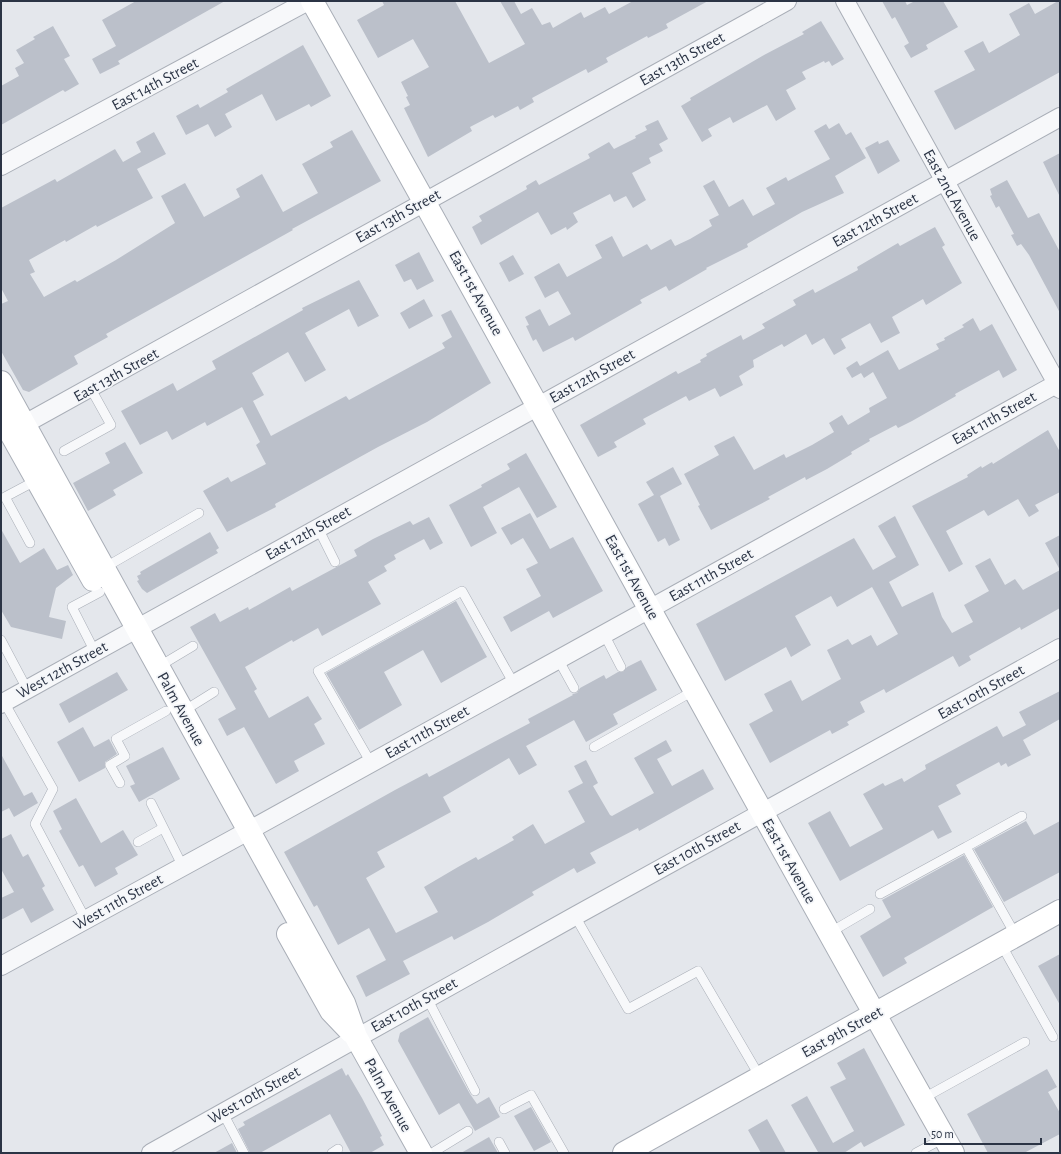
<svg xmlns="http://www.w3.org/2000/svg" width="1061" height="1154" font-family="'Alegreya Sans',sans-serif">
  <rect width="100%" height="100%" fill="#e4e7ec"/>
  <path fill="#bbc0ca" d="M136,1H225L118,61L120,64L100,74L92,59L116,46L102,20Z
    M382,1H455L489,63L525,44L500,1H514L521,14L532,8L542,25L550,22L553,28L581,12L584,18L605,7L609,14L633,1H708L666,24L668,28L648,38L647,36L606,58L608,62L588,73L586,69L532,98L534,102L520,110L518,106L495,118L493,115L470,127L472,131L428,157L404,108L410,105L406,97L408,96L401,82L429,67L413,39L378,58L357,20L384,5Z
    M882,1H905L907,5L915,1H943L958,27L926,45L928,49L911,58L904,46L909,43L895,17L892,19Z
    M1058,1H1060V72L955,130L934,91L975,70L964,51L983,41L989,53L1020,35L1009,14L1029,3L1035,14Z
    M821,21L844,59L832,66L829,61L825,63L824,61L802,72L806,79L786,90L796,109L776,121L767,105L733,123L730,117L708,129L712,136L702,142L681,106L691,100L690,98L764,55L804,34L802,32Z
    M53,26L70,56L64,59L79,84L65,92L63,90L1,125V86L19,76L15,68L24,63L16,50L35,39L33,37Z
    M303,45L331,96L311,107L309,104L276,121L262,94L225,114L232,127L215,137L208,124L186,135L176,116L198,104L200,108L228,92L226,89Z
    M658,120L668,139L659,144L663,151L649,158L651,163L632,173L646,200L633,208L626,196L614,202L610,194L573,213L578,222L567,230L566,227L551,235L538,212L481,245L472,227L482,221L479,216L527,189L526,186L536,180L539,185L590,158L588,154L609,142L614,149L636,138L635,136L647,130L645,126Z
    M839,123L846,135L851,132L866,158L835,176L844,193L802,212L747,244L748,247L706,268L707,269L669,291L666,286L640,300L642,303L575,341L573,337L543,352L536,339L533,341L526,326L529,325L525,317L540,309L549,326L571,314L558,291L545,298L534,277L559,263L567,277L602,258L595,245L612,236L623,257L647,244L651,250L671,239L675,246L690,239L712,226L709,220L719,215L703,186L714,180L729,207L743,199L753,216L775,204L766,188L786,177L788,181L830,159L814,131L826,124L829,129Z
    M352,130L381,181L292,229L293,230L106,334L108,337L74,356L78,364L29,392L23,390L1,351V304L8,301L1,288V208L55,179L57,182L115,149L123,162L141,152L136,142L154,132L166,154L137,169L153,198L97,227L96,225L66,242L65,240L29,260L35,272L30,274L44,297L75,280L77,282L116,260L175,223L161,196L185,183L204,217L240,197L236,189L262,174L283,212L318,193L302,164L333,147L330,142Z
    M888,140L900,161L878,174L865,148L878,141L879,144Z
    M1060,153V197L1043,162Z
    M1007,180L1028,218L1039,213L1060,252V313L1029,255L1021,244L1017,246L1011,235L1014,234L999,206L996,208L990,196L992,195L990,189Z
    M935,227L945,245L942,247L962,283L926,305L923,299L892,317L900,333L881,343L870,323L841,339L846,348L834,355L824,338L812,345L806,334L784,347L782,344L753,360L754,367L739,376L743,385L720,397L715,388L689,401L686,396L643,419L646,424L614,442L617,447L598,457L580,425L676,371L678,374L701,362L700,360L707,356L706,354L741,335L743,340L765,328L762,324L796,305L793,300L813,289L815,293L858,270L857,267L886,250L898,243L900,246Z
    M419,252L434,281L417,290L411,279L404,282L395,265Z
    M513,255L524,274L509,282L499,263Z
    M359,280L379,316L358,327L349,309L305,333L326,370L305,382L288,352L252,373L264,395L253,401L271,436L346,396L349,400L445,348L442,343L452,337L441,315L451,310L491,383L427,422L378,447L275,504L276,507L227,532L203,491L228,477L231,482L266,464L256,445L260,442L242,407L207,426L205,422L172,440L167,431L140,445L121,411L173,383L177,391L216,369L212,361L303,310L302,308Z
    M424,299L433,316L409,329L400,313Z
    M973,318L980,331L992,324L1017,370L1003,378L999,370L955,394L956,396L912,421L898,428L896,425L869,439L870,441L851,452L852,454L827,469L806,480L805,477L768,497L770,499L711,530L698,506L700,505L684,474L719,455L714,446L734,436L754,470L784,454L786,458L812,445L834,432L829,423L842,415L848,425L870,412L869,408L887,398L873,372L864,378L861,373L852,378L846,368L857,361L860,366L888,350L899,370L939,349L936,344L945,340L944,338L964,327L962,325Z
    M1048,430L1060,452V492L1035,505L1039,511L1029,517L1018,499L988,516L984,510L946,531L963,564L949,572L912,506L968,477L967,475L981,466L982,468L992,462L993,464Z
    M125,442L143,473L113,490L116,495L88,511L73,483L110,463L105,453Z
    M526,453L557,507L537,518L519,487L483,507L497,533L471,547L449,505L482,487L481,485L510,469L507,464Z
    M673,467L682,484L660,496L680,540L669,546L665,538L658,542L638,504L654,495L646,482Z
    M530,513L550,549L573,537L603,591L553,618L549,611L511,632L503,617L541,596L526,569L538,563L523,538L511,545L501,528Z
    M895,516L919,565L889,582L902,607L933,592L942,617L952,633L973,622L964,605L989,591L975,566L990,558L1005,585L1015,579L1023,590L1060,570L1045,543L1060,535V608L1021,630L1020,627L969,656L971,660L959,667L953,656L886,693L884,689L860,702L865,712L847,722L849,725L832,734L830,730L770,763L749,724L773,711L764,694L791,680L802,701L841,679L827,650L848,639L852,645L871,635L877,646L898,634L872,587L837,607L831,596L795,616L811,645L791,657L786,647L725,681L696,624L854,538L873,570L896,557L878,526Z
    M429,517L443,543L430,550L424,539L394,555L396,559L384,566L387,571L368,582L381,604L322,636L318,628L293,642L292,640L245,667L257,689L254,691L269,718L308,696L322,719L314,724L325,744L294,761L299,771L276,784L244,727L227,736L218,719L236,709L190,627L215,613L220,622L248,607L249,610L290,587L292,591L357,556L354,550L373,539L410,521L413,525Z
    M1,529L20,563L44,548L57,570L68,565L73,575L56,588L49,617L66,621L62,639L11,627L1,610Z
    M210,532L219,548L216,550L218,553L147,593L142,589L137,581L139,580L137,576L141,574L140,572Z
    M456,601L487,657L441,683L423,650L384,672L402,705L359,730L326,673Z
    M641,660L657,690L613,714L618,724L586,742L574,720L526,746L537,765L519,775L509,758L443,797L451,812L377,852L385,867L366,878L396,933L438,912L424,887L458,867L476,857L478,860L514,840L512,837L533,824L545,844L585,822L568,791L583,783L574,766L586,760L598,783L593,786L610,815L612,816L654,793L634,758L666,740L672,751L657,759L672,786L703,769L714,789L639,831L638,828L590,853L596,863L577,873L574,868L532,892L534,895L488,922L454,940L452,936L403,961L410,974L366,997L356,976L386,960L369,928L338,945L317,905L314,907L284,852L395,790L427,773L429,777L492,743L530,723L528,719L573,695L572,694L577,693L580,688L604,675L606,679L618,672H623L627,667Z
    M117,672L128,690L69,723L59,704Z
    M1060,691V719L1023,740L1031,755L1008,767L1006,763L1001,766L999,762L956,785L961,794L938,806L952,832L938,839L933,830L840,881L808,823L830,811L850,847L883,829L863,794L883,783L885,786L902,778L904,782L926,769L925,765L997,726L1003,737L1026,725L1019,712Z
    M83,727L94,747L109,739L117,754L105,762V768L79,782L57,742Z
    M163,747L180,779L139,802L130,786L135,784L126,766Z
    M1,754L24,796L32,792L38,803L14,817L9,808L1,812Z
    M76,798L101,843L123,830L138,855L115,868L118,874L95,887L83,865L79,867L59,831L62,829L53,811Z
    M1026,821L1034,835L1060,821V872L1004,902L974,849Z
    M11,834L23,857L28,854L45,886L42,888L54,910L31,923L23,908L1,920V898L14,892L1,869V839Z
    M964,855L993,907L904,958L907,963L883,977L860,936L891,917L882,900Z
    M1060,954V1005L1038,966Z
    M428,1017L470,1094L477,1104L489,1097L500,1117L475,1131L459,1103L439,1115L398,1041L400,1033Z
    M864,1048L905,1125L864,1147L861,1142L844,1153H815L818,1152L791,1105L807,1096L833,1143L854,1131L830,1087L846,1079L837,1063Z
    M342,1068L346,1076L348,1074L362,1098L382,1136L380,1137L384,1145L370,1153H351L330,1114L260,1153H250L238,1129L245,1125L243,1122Z
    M1047,1069L1057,1087L1048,1092L1060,1113V1134L1024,1153H988L967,1114Z
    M531,1107L551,1142L534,1151L514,1116Z
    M767,1119L786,1153H761L748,1130Z
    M489,1137L498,1153H461Z
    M232,1143L237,1153H214Z"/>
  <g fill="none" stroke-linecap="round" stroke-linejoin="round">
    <g stroke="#a9aeb7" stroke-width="10">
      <path id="lane" d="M64,451L111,425L91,389
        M318,528L335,562
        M30,543L5,497L37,480
        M104,568L199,513
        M604,634L621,667
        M1,640L27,689
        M95,652L72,607L100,592
        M558,659L574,688
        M158,667L193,646
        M4,702L53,789L35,824L86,920
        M182,712L214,692
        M594,747L695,690
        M371,763L318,671L462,591L514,684
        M120,783L110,765L125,756L116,739L166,711
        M151,803L183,867
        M138,842L163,828
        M966,847L1022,816
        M880,894L966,847L1016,936
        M575,916L628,1009L698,971L760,1077
        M829,933L870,909
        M1001,944L1053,1037
        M427,998L475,1091
        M922,1099L1025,1042
        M504,1109L531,1095L564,1153
        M223,1113L244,1153
        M499,1142L505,1153
        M332,1153L338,1149
        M432,1153L468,1131
        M916,1153L944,1138"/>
    </g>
    <g stroke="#a9aeb7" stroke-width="20">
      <path id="street" d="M845,1L1060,389
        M1,166L308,1
        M12,431L787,1
        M1,704L1060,117
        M1,966L248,831L1060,382
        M151,1153L575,916L1060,648"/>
    </g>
    <g stroke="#a9aeb7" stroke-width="24">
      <path id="secondary" d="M312,1C528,384 736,771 953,1153
        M1,382L344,1003L356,1037L421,1153
        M1,416L93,580
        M288,934L331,1011L351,1032
        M624,1153L1060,911"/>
    </g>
    <use href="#lane" stroke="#f7f8fa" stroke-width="9"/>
    <use href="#street" stroke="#f7f8fa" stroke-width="18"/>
    <use href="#secondary" stroke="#fff" stroke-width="22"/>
  </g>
  <g text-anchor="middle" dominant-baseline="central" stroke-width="3.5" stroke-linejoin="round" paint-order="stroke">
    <g font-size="16" fill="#2b3445" stroke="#f4f6f9">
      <text transform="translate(682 59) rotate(-29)">East 13th Street</text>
      <text transform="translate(155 84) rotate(-28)">East 14th Street</text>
      <text transform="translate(952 195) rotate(61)">East 2nd Avenue</text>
      <text transform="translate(398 216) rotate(-29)">East 13th Street</text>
      <text transform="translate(875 220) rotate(-29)">East 12th Street</text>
      <text transform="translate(476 293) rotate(61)">East 1st Avenue</text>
      <text transform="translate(116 375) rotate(-29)">East 13th Street</text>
      <text transform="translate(592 376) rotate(-29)">East 12th Street</text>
      <text transform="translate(994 418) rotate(-29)">East 11th Street</text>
      <text transform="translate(308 533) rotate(-29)">East 12th Street</text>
      <text transform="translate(711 575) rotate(-29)">East 11th Street</text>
      <text transform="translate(632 577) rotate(61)">East 1st Avenue</text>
      <text transform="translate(62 670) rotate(-29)">West 12th Street</text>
      <text transform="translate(981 692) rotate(-29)">East 10th Street</text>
      <text transform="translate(181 709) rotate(61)">Palm Avenue</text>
      <text transform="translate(427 732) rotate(-29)">East 11th Street</text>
      <text transform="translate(697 848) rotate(-29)">East 10th Street</text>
      <text transform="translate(789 861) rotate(61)">East 1st Avenue</text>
      <text transform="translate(118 902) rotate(-29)">West 11th Street</text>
      <text transform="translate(414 1005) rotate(-29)">East 10th Street</text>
      <text transform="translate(842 1032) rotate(-29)">East 9th Street</text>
      <text transform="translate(254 1095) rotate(-29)">West 10th Street</text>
      <text transform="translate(388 1095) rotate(61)">Palm Avenue</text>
    </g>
  </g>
  <rect width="1061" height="1154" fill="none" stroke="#2b3445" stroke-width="4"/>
  <path d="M925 1138v6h116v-6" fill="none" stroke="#2b3445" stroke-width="2"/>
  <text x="931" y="1138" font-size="12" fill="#2b3445" stroke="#f4f6f9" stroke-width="3" paint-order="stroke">50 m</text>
</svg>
